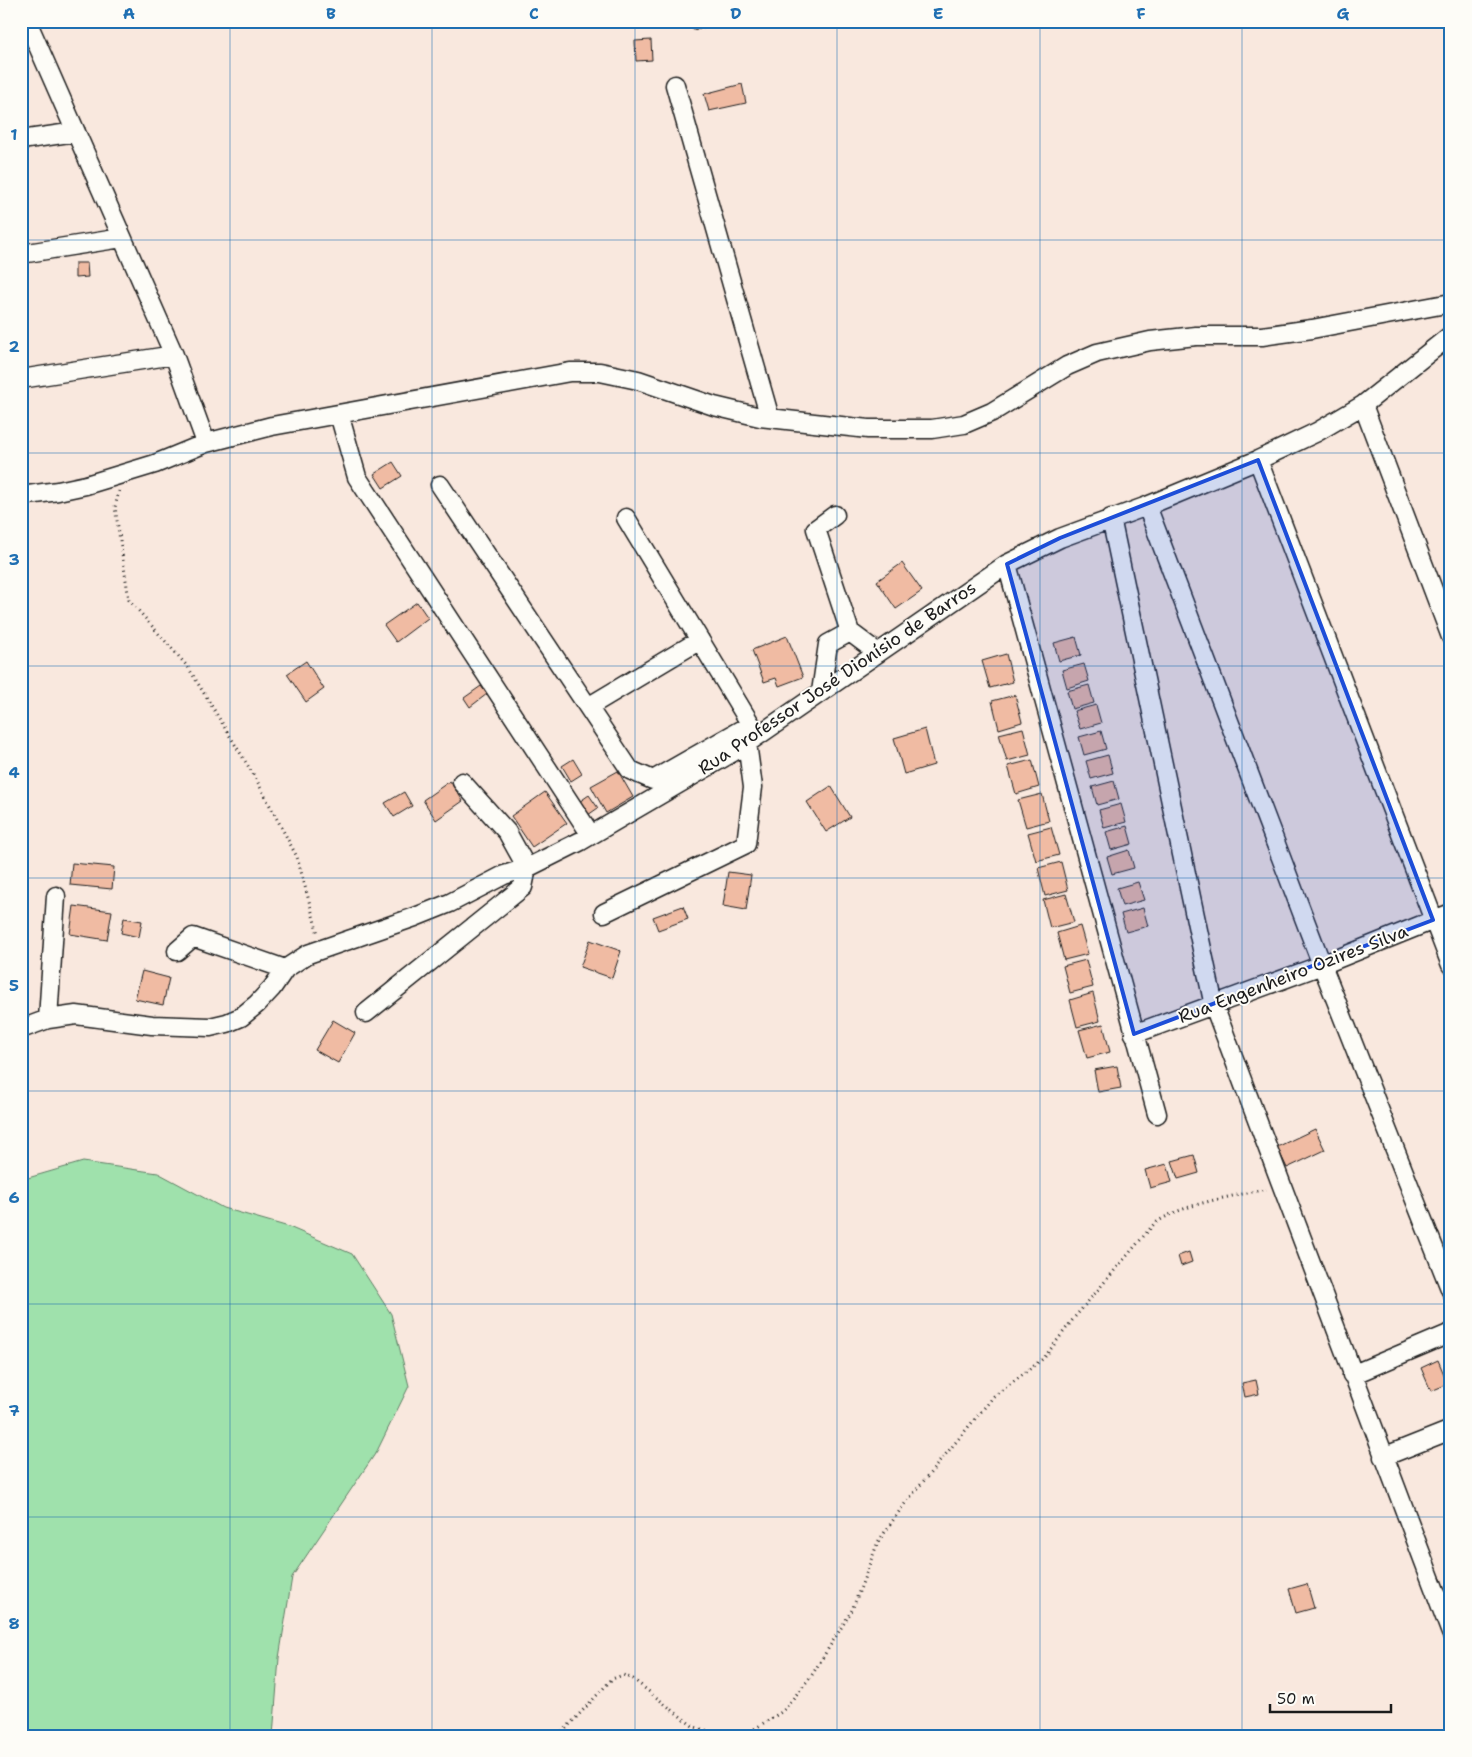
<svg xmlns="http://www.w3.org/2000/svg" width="1472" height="1757" font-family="'Shantell Sans',sans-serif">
  <rect width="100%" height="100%" fill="#f9e8de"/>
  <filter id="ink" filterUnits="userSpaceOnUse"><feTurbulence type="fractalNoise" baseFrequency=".02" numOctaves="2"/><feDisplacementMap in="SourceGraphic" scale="10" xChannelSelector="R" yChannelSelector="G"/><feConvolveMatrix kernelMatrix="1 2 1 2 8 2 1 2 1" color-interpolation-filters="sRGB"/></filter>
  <g filter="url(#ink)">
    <path fill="#9fe1ac" stroke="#5e7e64" d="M83,1162L158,1173L223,1208L289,1227L352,1254L391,1314L409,1386L377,1451L292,1577L279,1658L273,1736H21V1180Z"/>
    <path fill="#f0bba3" stroke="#1c1c1c" d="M691,21H729V22L693,30Z
      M651,40L652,60L636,61L635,41Z
      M742,84L746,103L709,111L704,94Z
      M75,263H87L88,277L75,278Z
      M393,462L402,476L383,488L374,474Z
      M902,563L922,591L896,609L877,581Z
      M417,602L428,618L396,642L384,625Z
      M787,636L803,677L779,686L776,678L764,682L752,650Z
      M1076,637L1081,655L1059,661L1054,643Z
      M1006,654L1013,682L990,688L982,661Z
      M306,661L324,689L306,702L287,674Z
      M1084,664L1089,681L1067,688L1062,670Z
      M1089,685L1094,703L1072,709L1067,691Z
      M481,686L487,694L470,707L464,698Z
      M1015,695L1022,722L999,729L992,701Z
      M1096,705L1101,723L1080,729L1074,711Z
      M1023,728L1030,755L1007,761L999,734Z
      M925,729L934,765L904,774L894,738Z
      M1101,731L1106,749L1084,755L1079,737Z
      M1108,755L1113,773L1091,779L1086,761Z
      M573,759L582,774L571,781L562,766Z
      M1032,760L1039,787L1016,794L1008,766Z
      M618,771L633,797L606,813L591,786Z
      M450,781L463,801L436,820L423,800Z
      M1114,781L1119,799L1097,805L1092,787Z
      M831,786L850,817L826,832L807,802Z
      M404,792L412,806L394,817L385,803Z
      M545,792L567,823L532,847L511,816Z
      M1042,794L1049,821L1026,827L1018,800Z
      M589,795L598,808L588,815L579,802Z
      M1121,804L1126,822L1104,828L1099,810Z
      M1127,826L1132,844L1111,850L1106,832Z
      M1051,827L1059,855L1036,861L1028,833Z
      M1129,850L1134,868L1112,874L1107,857Z
      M1061,862L1068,890L1045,896L1038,868Z
      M72,863L114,867L112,889L70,885Z
      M728,872L751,875L746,910L723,906Z
      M1138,882L1144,900L1122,906L1117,888Z
      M1066,894L1074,922L1050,928L1043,900Z
      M74,906L112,911L107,940L70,934Z
      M683,906L688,919L658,930L653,917Z
      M1143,908L1148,926L1126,932L1121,914Z
      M124,918L142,921L139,937L121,933Z
      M1080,926L1088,954L1064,960L1057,933Z
      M590,940L621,951L612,978L580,967Z
      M1086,960L1093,987L1070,993L1063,966Z
      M142,971L169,978L163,1005L135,999Z
      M1093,993L1100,1021L1077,1027L1070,1000Z
      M333,1020L355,1033L338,1063L315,1050Z
      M1103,1024L1110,1052L1087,1058L1079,1030Z
      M1117,1066L1121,1088L1098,1092L1094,1070Z
      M1315,1129L1325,1150L1287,1168L1277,1147Z
      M1194,1155L1199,1173L1178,1179L1172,1161Z
      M1167,1164L1172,1182L1150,1188L1145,1170Z
      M1189,1252L1192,1262L1181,1266L1178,1256Z
      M1438,1360L1448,1384L1431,1391L1421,1368Z
      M1256,1380L1259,1394L1245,1397L1242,1383Z
      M1307,1584L1314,1608L1296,1613L1289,1589Z"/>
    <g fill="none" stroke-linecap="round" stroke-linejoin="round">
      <g stroke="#1c1c1c" stroke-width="21">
        <path id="street" d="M27,21L174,355L206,443
          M675,85L770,418
          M21,140L76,132
          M21,254L122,238
          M21,379L174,355
          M1363,405L1451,637
          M339,414L357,477L591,835
          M1258,460L1451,965
          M440,485L630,770L653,780L751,724
          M21,496L58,491L86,485L155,464L206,443L272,426L570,372H600L638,380L714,406L760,417L868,429H932L964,424L992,412L1067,366L1097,353L1150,341L1196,336H1262L1312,329L1451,303
          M1147,506L1322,965L1451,1291
          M835,515L816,529L850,632L878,653
          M626,518L756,733
          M1111,518L1214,1006L1451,1633
          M1007,564L1157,1114
          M821,692L828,644L850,632
          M588,707L700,640
          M604,913L746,844L753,787L747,743
          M177,951L193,937L285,969
          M366,1013L523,887L527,868L507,832L462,782
          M48,1019L56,896
          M21,1029L48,1019L76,1015L152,1025L210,1027L227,1023L241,1017L257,1004L272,988L285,969L308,954L415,917L450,903L504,875L527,868L581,841L740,748L1007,564L1060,538L1147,506L1258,460L1317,432L1363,405L1451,335
          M1134,1034L1322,965L1451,913
          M1352,1375L1451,1333
          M1383,1457L1451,1430"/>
      </g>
      <path stroke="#1c1c1c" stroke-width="3" stroke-dasharray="1 4" stroke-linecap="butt" d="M119,491L115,507L129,600L188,667L256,779L297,857L318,934
        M559,1736L612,1679L623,1675L633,1679L694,1727L720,1734L751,1731L783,1711L812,1675L852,1610L878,1542L903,1506L994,1396L1044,1358L1074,1318L1154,1224C1183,1203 1231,1197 1266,1189"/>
      <use href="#street" stroke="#fdfcf7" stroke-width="18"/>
    </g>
  </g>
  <path fill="#1d4ed8" fill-opacity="0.2" stroke="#1d4ed8" stroke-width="4" stroke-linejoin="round" d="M1258,460L1433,920L1134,1034L1007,564L1060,538Z"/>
  <path fill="none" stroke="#1f6fb2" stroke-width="1" stroke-opacity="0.55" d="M230,21V1736M432,21V1736M635,21V1736M837,21V1736M1040,21V1736M1242,21V1736M21,240H1451M21,453H1451M21,666H1451M21,878H1451M21,1091H1451M21,1304H1451M21,1517H1451"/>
  <g text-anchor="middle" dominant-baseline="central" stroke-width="4" stroke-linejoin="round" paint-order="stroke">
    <g font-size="18" fill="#1c1c1c" stroke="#fdfcf7">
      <text transform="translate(837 678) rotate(-34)">Rua Professor José Dionísio de Barros</text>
      <text transform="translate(1293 974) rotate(-21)">Rua Engenheiro Ozires Silva</text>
    </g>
  </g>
  <rect width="1472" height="1757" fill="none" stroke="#fdfcf7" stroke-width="55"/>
  <path d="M1270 1704v8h121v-8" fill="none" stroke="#1c1c1c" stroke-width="2.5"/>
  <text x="1277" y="1704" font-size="15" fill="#1c1c1c" stroke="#fdfcf7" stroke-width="4" paint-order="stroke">50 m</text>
  <rect x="28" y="28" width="1416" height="1702" fill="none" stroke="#1f6fb2" stroke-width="2"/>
  <g font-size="16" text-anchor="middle" font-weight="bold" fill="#1f6fb2">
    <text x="129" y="19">A</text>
    <text x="331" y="19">B</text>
    <text x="534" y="19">C</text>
    <text x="736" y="19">D</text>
    <text x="938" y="19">E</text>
    <text x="1141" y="19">F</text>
    <text x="1343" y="19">G</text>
    <text x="14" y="140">1</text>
    <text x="14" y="352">2</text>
    <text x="14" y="565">3</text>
    <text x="14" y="778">4</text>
    <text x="14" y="991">5</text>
    <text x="14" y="1203">6</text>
    <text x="14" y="1416">7</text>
    <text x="14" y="1629">8</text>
  </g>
</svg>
